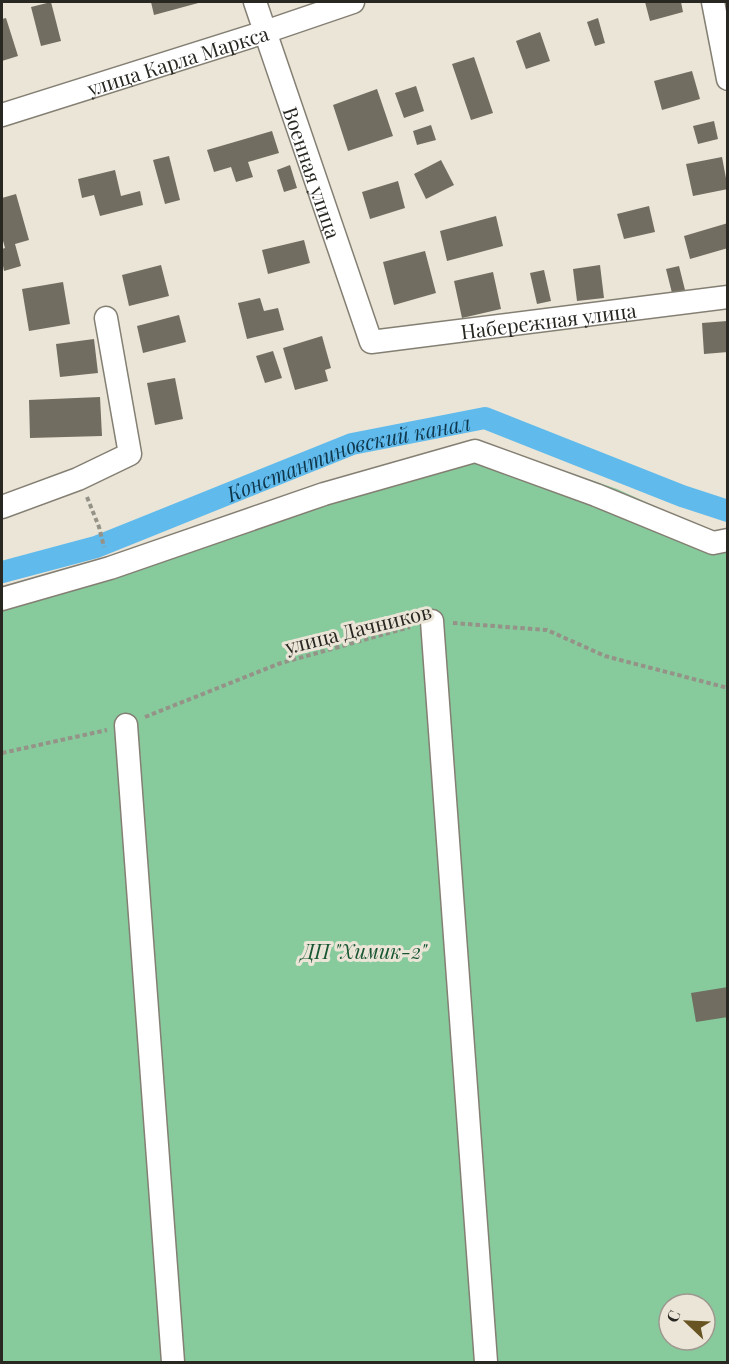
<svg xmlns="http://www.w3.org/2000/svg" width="729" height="1364" font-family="'Playfair Display',serif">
  <rect width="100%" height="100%" fill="#eae5d7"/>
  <path fill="#87cb9d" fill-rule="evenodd" d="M524,457L617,489L712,532L727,534V1362H2V595L396,470ZM669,1304H705V1340H669Z"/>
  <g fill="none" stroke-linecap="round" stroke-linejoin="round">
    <path stroke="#60baec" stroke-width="22" id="s1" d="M2,572L96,547L352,444L485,418L682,496L728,511"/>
  </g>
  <path fill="#716d60" d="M51,2L61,41L41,46L31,7Z
    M151,2H202L154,15Z
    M645,2H681L683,12L650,21Z
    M6,18L18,56L2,61V19Z
    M598,18L605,43L595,46L587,22Z
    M540,32L550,61L526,69L516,41Z
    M474,57L493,113L471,120L452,64Z
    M692,71L700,99L662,110L654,81Z
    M416,86L424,111L404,118L395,93Z
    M377,89L393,136L348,151L333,105Z
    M714,121L718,139L698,144L693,126Z
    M431,125L436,140L417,145L413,131Z
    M272,131L279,153L248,162L253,177L236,182L231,167L214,172L207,150Z
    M169,156L180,200L165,204L153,160Z
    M722,157L728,189L693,196L686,164Z
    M441,160L454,185L426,199L414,174Z
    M290,165L297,188L284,192L277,170Z
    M115,170L121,196L140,191L143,205L100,216L94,195L82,198L78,179Z
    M398,181L405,208L370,219L362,192Z
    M16,194L29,240L15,244L21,266L4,271L2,260V249L5,248L2,237V198Z
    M649,206L655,232L624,239L617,214Z
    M496,216L503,246L447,261L440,231Z
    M728,223V248L690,259L684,236Z
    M304,240L310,263L268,274L262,250Z
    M425,251L436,293L394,305L383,262Z
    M161,265L169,296L129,306L122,275Z
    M600,265L604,298L577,301L573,269Z
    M679,266L685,290L672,293L666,269Z
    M544,270L551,301L537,304L530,273Z
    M493,272L501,309L462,318L454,281Z
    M63,282L70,324L29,331L22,289Z
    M260,298L264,311L278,308L284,330L247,339L238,303Z
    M179,315L186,342L143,353L137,326Z
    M727,321L728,352L704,354L702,323Z
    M322,336L331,368L325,370L328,381L295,390L283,348Z
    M94,339L98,373L60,377L56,344Z
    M273,351L282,378L265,383L256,356Z
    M175,378L183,419L155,425L147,383Z
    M100,397L102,436L30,438L29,400Z
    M728,987V1017L696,1022L691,993Z"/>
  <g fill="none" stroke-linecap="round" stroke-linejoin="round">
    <g stroke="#847f73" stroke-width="25">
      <g id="minor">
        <path id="s2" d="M255,2L371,342L728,297"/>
        <path d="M713,2L728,79"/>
        <path id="s3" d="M2,115L265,32L353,2"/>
        <path d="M2,507L78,479L130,454L106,318"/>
        <path d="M2,599L110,568L324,494L475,451L596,495L713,543L728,540"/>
        <path d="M432,621L486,1362"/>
        <path d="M126,725L173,1362"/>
      </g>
    </g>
    <path stroke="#959287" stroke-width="4" stroke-dasharray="4.5 3" stroke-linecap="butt" d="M87,497L99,527L104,547
      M453,623L547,630L605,656L728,688
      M145,717L278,664L410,627
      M2,753L107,730"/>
    <use href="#minor" stroke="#fff" stroke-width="22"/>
  </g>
  <g text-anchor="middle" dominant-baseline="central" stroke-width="6" stroke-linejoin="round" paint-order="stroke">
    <g font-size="20" fill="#292722" stroke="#eae5d7">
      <text stroke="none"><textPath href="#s3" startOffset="184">улица Карла Маркса</textPath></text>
      <text stroke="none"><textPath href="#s2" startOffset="180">Военная улица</textPath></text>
      <text stroke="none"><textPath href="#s2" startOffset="538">Набережная улица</textPath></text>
      <text transform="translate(358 628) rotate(-14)">улица Дачников</text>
    </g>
    <g font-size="20" font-style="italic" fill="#195633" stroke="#eae5d7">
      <text x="364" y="950">ДП "Химик-2"</text>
    </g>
    <g font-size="21" font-style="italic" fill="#0f374c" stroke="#eae5d7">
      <text stroke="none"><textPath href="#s1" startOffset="366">Константиновский канал</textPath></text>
    </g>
  </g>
  <rect width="729" height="1364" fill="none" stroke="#292722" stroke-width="6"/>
  <g transform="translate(687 1322) rotate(293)"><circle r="28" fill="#eae5d7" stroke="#9d998f" stroke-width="1.5"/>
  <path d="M0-4.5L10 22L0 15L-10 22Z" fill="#685422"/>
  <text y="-9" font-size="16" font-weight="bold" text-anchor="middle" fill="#292722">С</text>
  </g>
</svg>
